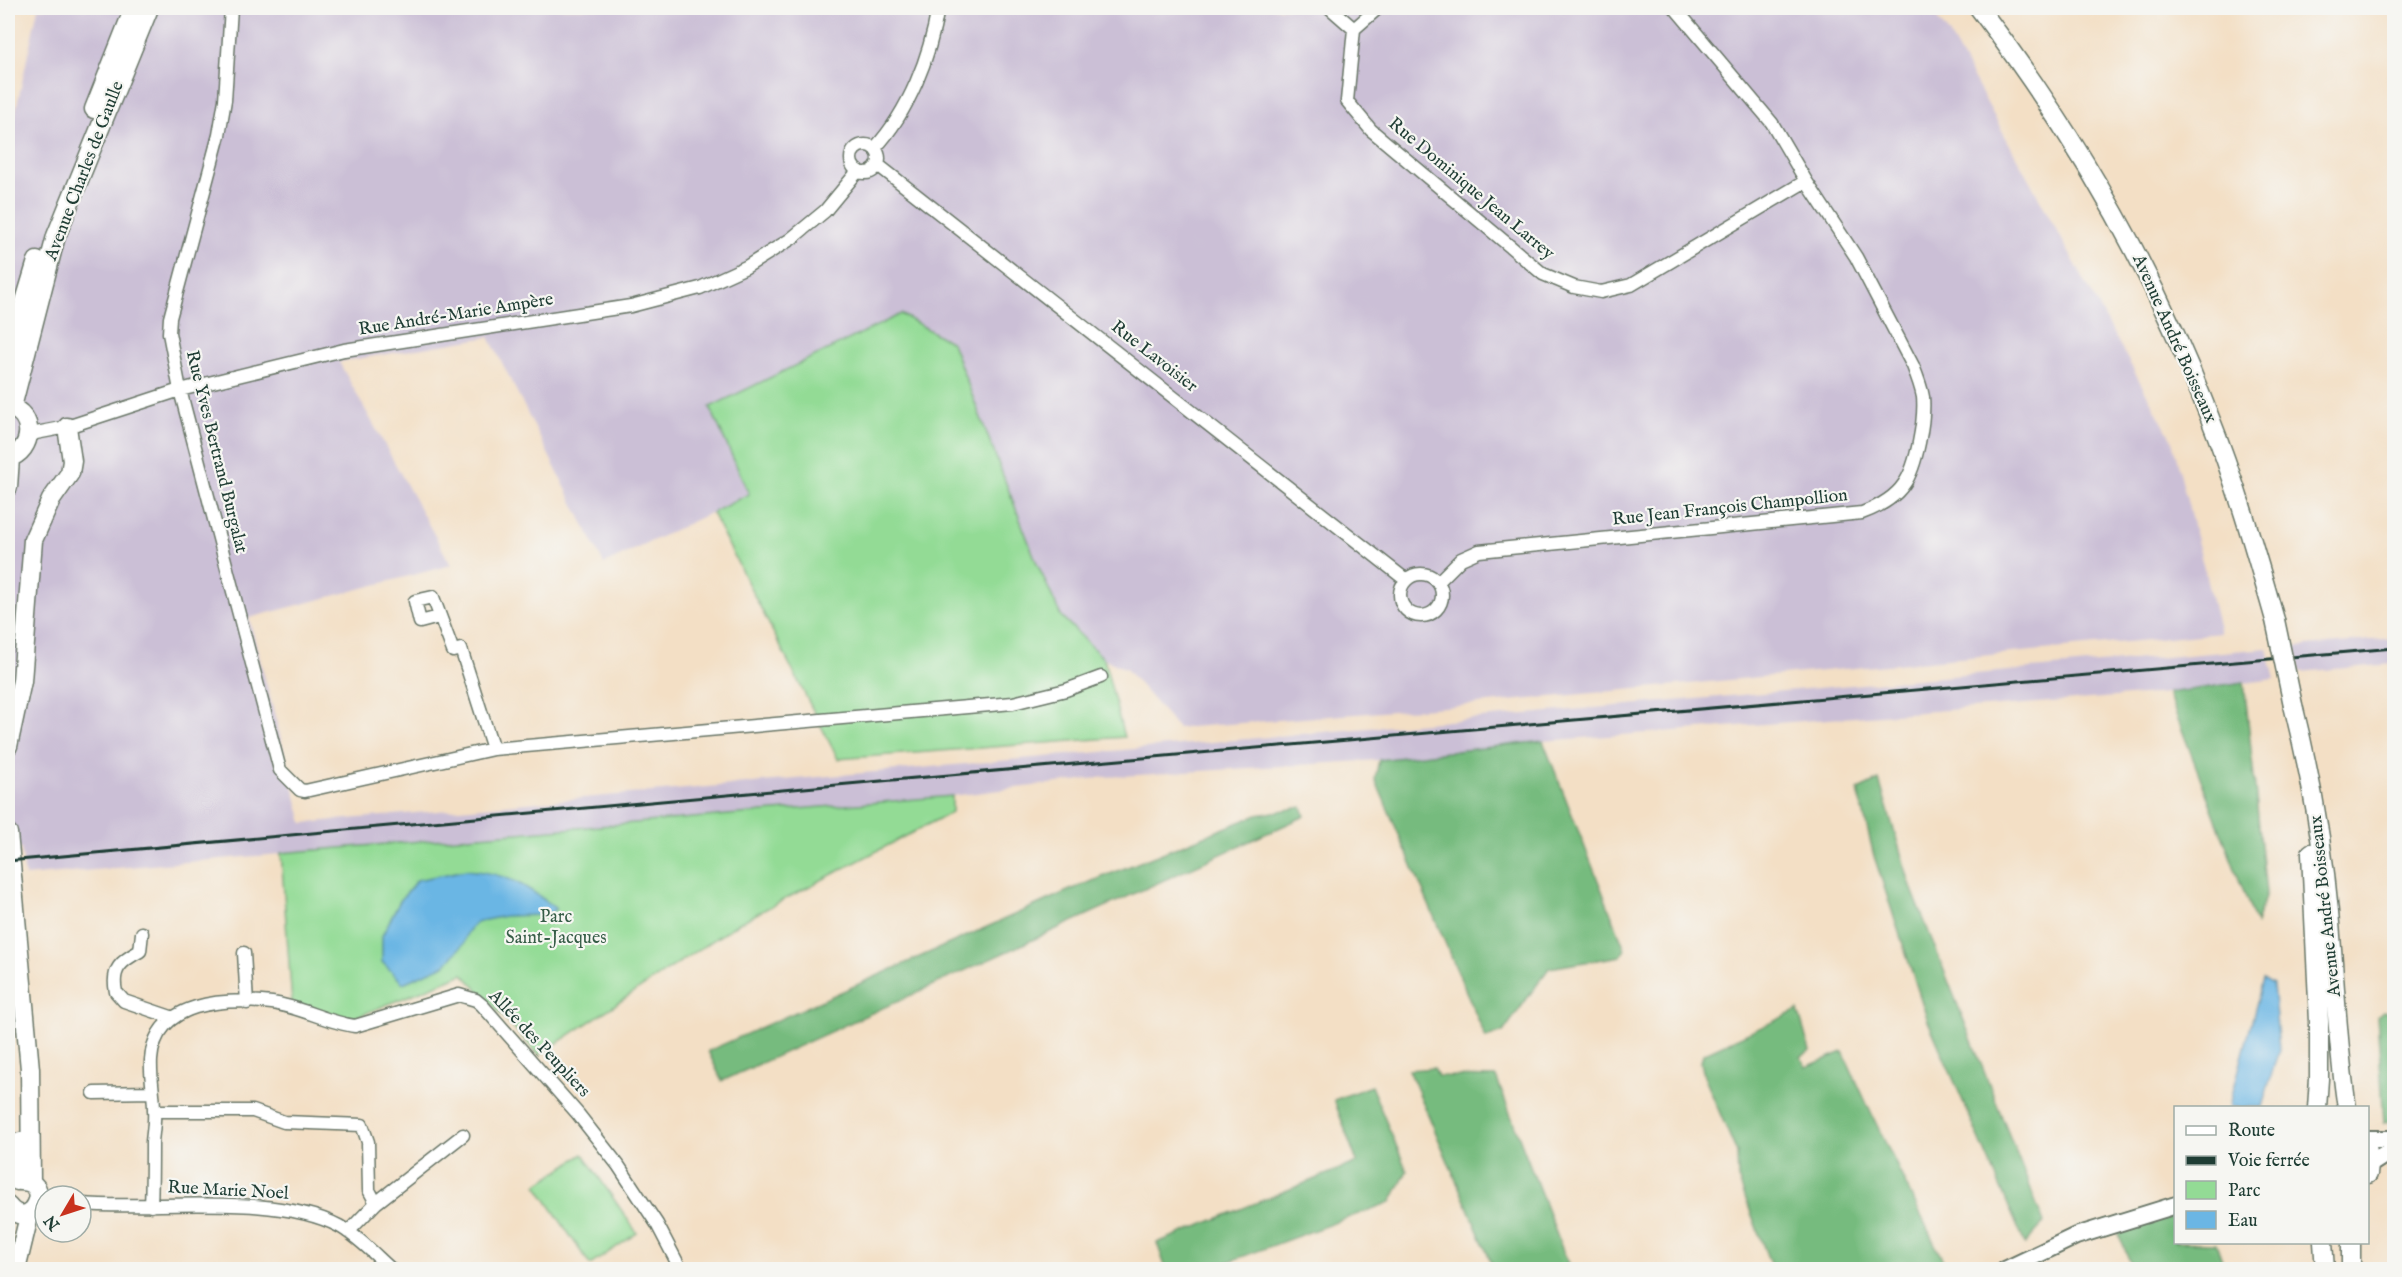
<svg xmlns="http://www.w3.org/2000/svg" width="2402" height="1277" font-family="'IM FELL English',serif">
  <rect width="100%" height="100%" fill="#f6f6f2"/>
  <filter id="ink" filterUnits="userSpaceOnUse"><feTurbulence type="fractalNoise" baseFrequency=".0167" numOctaves="2"/><feDisplacementMap in="SourceGraphic" scale="12" xChannelSelector="R" yChannelSelector="G"/><feConvolveMatrix kernelMatrix="1 2 1 2 8 2 1 2 1" color-interpolation-filters="sRGB"/></filter>
  <filter id="wash" filterUnits="userSpaceOnUse"><feTurbulence type="fractalNoise" baseFrequency=".008" numOctaves="4" result="noise"/><feDisplacementMap in="SourceGraphic" scale="24" xChannelSelector="R" yChannelSelector="G"/><feGaussianBlur stdDeviation="1.35" result="paint"/><feColorMatrix in="noise" values="0 0 0 0 0 0 0 0 0 0 0 0 0 0 0 0 0 1.4 0 .05"/><feComposite in="paint" operator="in"/></filter>
  <g filter="url(#wash)">
    <rect width="100%" height="100%" fill="#f3dfc5"/>
    <path fill="#cbbfd6" d="M38,8H1929L1949,34L2172,440L2220,633L1458,706L1178,728L1126,669L1104,659L1061,616L1036,561L952,343L901,314L710,407L750,494L604,564L489,337L339,362L451,565L249,618L303,823L2267,648L2275,679L2168,693L1543,741L1379,760L1106,777L952,796L25,876L21,849H8V147Z
      M2394,638V664L2300,672L2295,647Z"/>
    <path fill="#93db95" stroke="#598c64" stroke-width="1.5" d="M901,314L952,343L1036,561L1061,616L1104,659L1124,737L838,759L712,513L749,494L710,407Z
      M952,796V812L739,923L539,1055L463,974L349,1020L292,1004L281,853Z
      M583,1154L637,1233L590,1265L536,1185Z"/>
    <path fill="#76bb7e" stroke="#4a7c59" stroke-width="1.5" d="M2244,682L2266,893L2256,924L2168,693Z
      M1543,741L1625,949L1621,956L1549,968L1503,1032L1486,1038L1375,779L1379,760Z
      M1879,780L1911,887L2044,1223L2025,1244L1928,1021L1874,856L1858,790Z
      M1302,807L1305,816L722,1081L708,1051L1070,890L1257,815Z
      M1798,1010L1810,1051L1801,1057L1806,1067L1843,1052L1872,1115L1947,1269H1772L1738,1178L1737,1153L1704,1076L1701,1062L1703,1054Z
      M2383,1011L2394,1014V1121L2384,1123L2377,1016Z
      M1434,1068L1438,1076L1496,1077L1570,1269H1494L1409,1070Z
      M1371,1086L1407,1171L1391,1202L1209,1269H1159L1165,1266L1157,1243L1357,1162L1334,1100Z
      M2175,1216L2176,1242L2216,1243L2225,1269H2133L2118,1233Z"/>
    <path fill="#6bb6e4" stroke="#457a8c" stroke-width="1.5" d="M466,870C506,873 525,884 556,909L546,915L505,916L476,922L467,933L464,943L445,965L403,983L382,962V936L400,901L417,880Z
      M2263,979L2273,985L2279,1049L2262,1107H2229Z"/>
  </g>
  <g filter="url(#ink)">
    <g fill="none" stroke-linecap="round" stroke-linejoin="round">
      <g stroke="#697667" stroke-width="15">
        <path id="minor" d="M231,8L225,100L219,135L170,318L169,333L180,390L280,770L300,790L305,791L493,749L1013,703L1066,690L1101,677
          M1330,8L1354,29
          M1354,29L1347,101L1371,130L1543,274L1574,287L1601,292L1631,285L1806,181
          M1354,29L1378,8
          M851 159a14 14 0 1 1 28 0a14 14 0 1 1-28 0Z
          M875,148C909,111 930,57 938,8
          M878,165L1406,580
          M28,438L36,433L67,427L180,390L344,350L631,306L700,288L746,267L791,239L825,211L858,171
          M1400 595a21 21 0 1 1 42 0a21 21 0 1 1-42 0Z
          M1438,582L1461,559L1479,551L1862,513C1878,507 1894,499 1904,484C1917,466 1925,419 1923,397C1921,386 1917,376 1913,366L1856,257L1806,181L1772,123L1675,8
          M439,617L420,622L415,601L433,597L453,651L461,649L493,749
          M142,933L140,951C121,961 111,969 116,992L124,1001L171,1017
          M244,953L247,1003
          M94,1093L152,1092
          M155,1111H253L284,1122L362,1125L368,1142L369,1190L376,1203
          M81,1204C155,1210 274,1192 339,1226C359,1237 375,1255 392,1270
          M151,1206C152,1184 152,1163 152,1142C153,1131 155,1121 154,1110C154,1093 150,1077 151,1060C155,1000 226,998 272,1003C301,1007 326,1022 355,1026L459,995L476,1000L482,1005L578,1114L618,1165L657,1224L681,1270
          M348,1232L376,1203L463,1135"/>
      </g>
      <g stroke="#697667" stroke-width="20">
        <path id="secondary" d="M2368,1139H2394
          M2369,1165L2394,1149
          M2005,1270L2076,1236L2176,1205"/>
      </g>
      <g stroke="#697667" stroke-width="21">
        <path id="primary" d="M1979,8C2073,131 2152,267 2208,413C2235,480 2255,550 2275,620
          M94,109L134,8
          M8,358L37,261
          M8,407C36,413 34,451 8,458
          M12,407L56,236L149,8
          M8,487L10,458
          M2293,705C2310,773 2323,843 2329,912C2335,977 2337,1043 2347,1108
          M8,746L22,681L33,540L51,500L70,473L72,461L67,427
          M8,833L30,1069L31,1183
          M2311,853L2319,1022V1079L2317,1108
          M2368,1151L2369,1165L2368,1174
          M17,1181L20,1142
          M8,1206C31,1235 57,1181 20,1181
          M2323,1242L2325,1270
          M2351,1242V1270
          M16,1270L30,1212"/>
      </g>
      <use href="#minor" stroke="#fff" stroke-width="12"/>
      <use href="#secondary" stroke="#fff" stroke-width="16"/>
      <use href="#primary" stroke="#fff" stroke-width="18"/>
      <path stroke="#1f3d34" stroke-width="3" d="M8,861L870,782L2394,648"/>
      <g stroke="#697667" stroke-width="21" stroke-linecap="butt">
        <path id="primary-bridge" d="M2275,620L2293,705"/>
      </g>
      <use href="#primary-bridge" stroke="#fff" stroke-width="18"/>
    </g>
  </g>
  <g text-anchor="middle" dominant-baseline="central" stroke-width="4.5" stroke-linejoin="round" paint-order="stroke">
    <g font-size="18" fill="#1f3d34" stroke="#f6f6f2">
      <text transform="translate(85 171) rotate(-69)">Avenue Charles de Gaulle</text>
      <text transform="translate(1471 189) rotate(40)">Rue Dominique Jean Larrey</text>
      <text transform="translate(456 315) rotate(-9)">Rue André-Marie Ampère</text>
      <text transform="translate(2174 339) rotate(66)">Avenue André Boisseaux</text>
      <text transform="translate(1154 357) rotate(38)">Rue Lavoisier</text>
      <text transform="translate(216 452) rotate(76)">Rue Yves Bertrand Burgalat</text>
      <text transform="translate(1730 508) rotate(-6)">Rue Jean François Champollion</text>
      <text transform="translate(2326 906) rotate(-96)">Avenue André Boisseaux</text>
      <text transform="translate(539 1044) rotate(47)">Allée des Peupliers</text>
      <text transform="translate(228 1191) rotate(3)">Rue Marie Noel</text>
    </g>
    <g font-size="18" fill="#365d47" stroke="#f6f6f2">
      <text x="556" y="917">Parc<tspan x="556" dy="21">Saint-Jacques</tspan></text>
    </g>
  </g>
  <rect width="2402" height="1277" fill="none" stroke="#f6f6f2" stroke-width="30"/>
  <rect x="2174" y="1106" width="195" height="138" fill="#f6f6f2" stroke="#a0aca6" stroke-width="1.5"/>
  <rect x="2186" y="1126" width="30" height="9" fill="#ffffff" stroke="#a0aca6" stroke-width="1.5"/>
  <text x="2228" y="1136" font-size="18" fill="#1f3d34">Route</text>
  <rect x="2186" y="1156" width="30" height="9" fill="#1f3d34" stroke="#a0aca6" stroke-width="1.5"/>
  <text x="2228" y="1166" font-size="18" fill="#1f3d34">Voie ferrée</text>
  <rect x="2186" y="1181" width="30" height="18" fill="#93db95" stroke="#a0aca6" stroke-width="1.5"/>
  <text x="2228" y="1196" font-size="18" fill="#1f3d34">Parc</text>
  <rect x="2186" y="1211" width="30" height="18" fill="#6bb6e4" stroke="#a0aca6" stroke-width="1.5"/>
  <text x="2228" y="1226" font-size="18" fill="#1f3d34">Eau</text>
  <g transform="translate(63 1214) rotate(231)"><circle r="28" fill="#f6f6f2" stroke="#a0aca6" stroke-width="1.5"/>
  <path d="M0-4.5L10 22L0 15L-10 22Z" fill="#c8321e"/>
  <text y="-9" font-size="16" font-weight="bold" text-anchor="middle" fill="#1f3d34">N</text>
  </g>
</svg>
